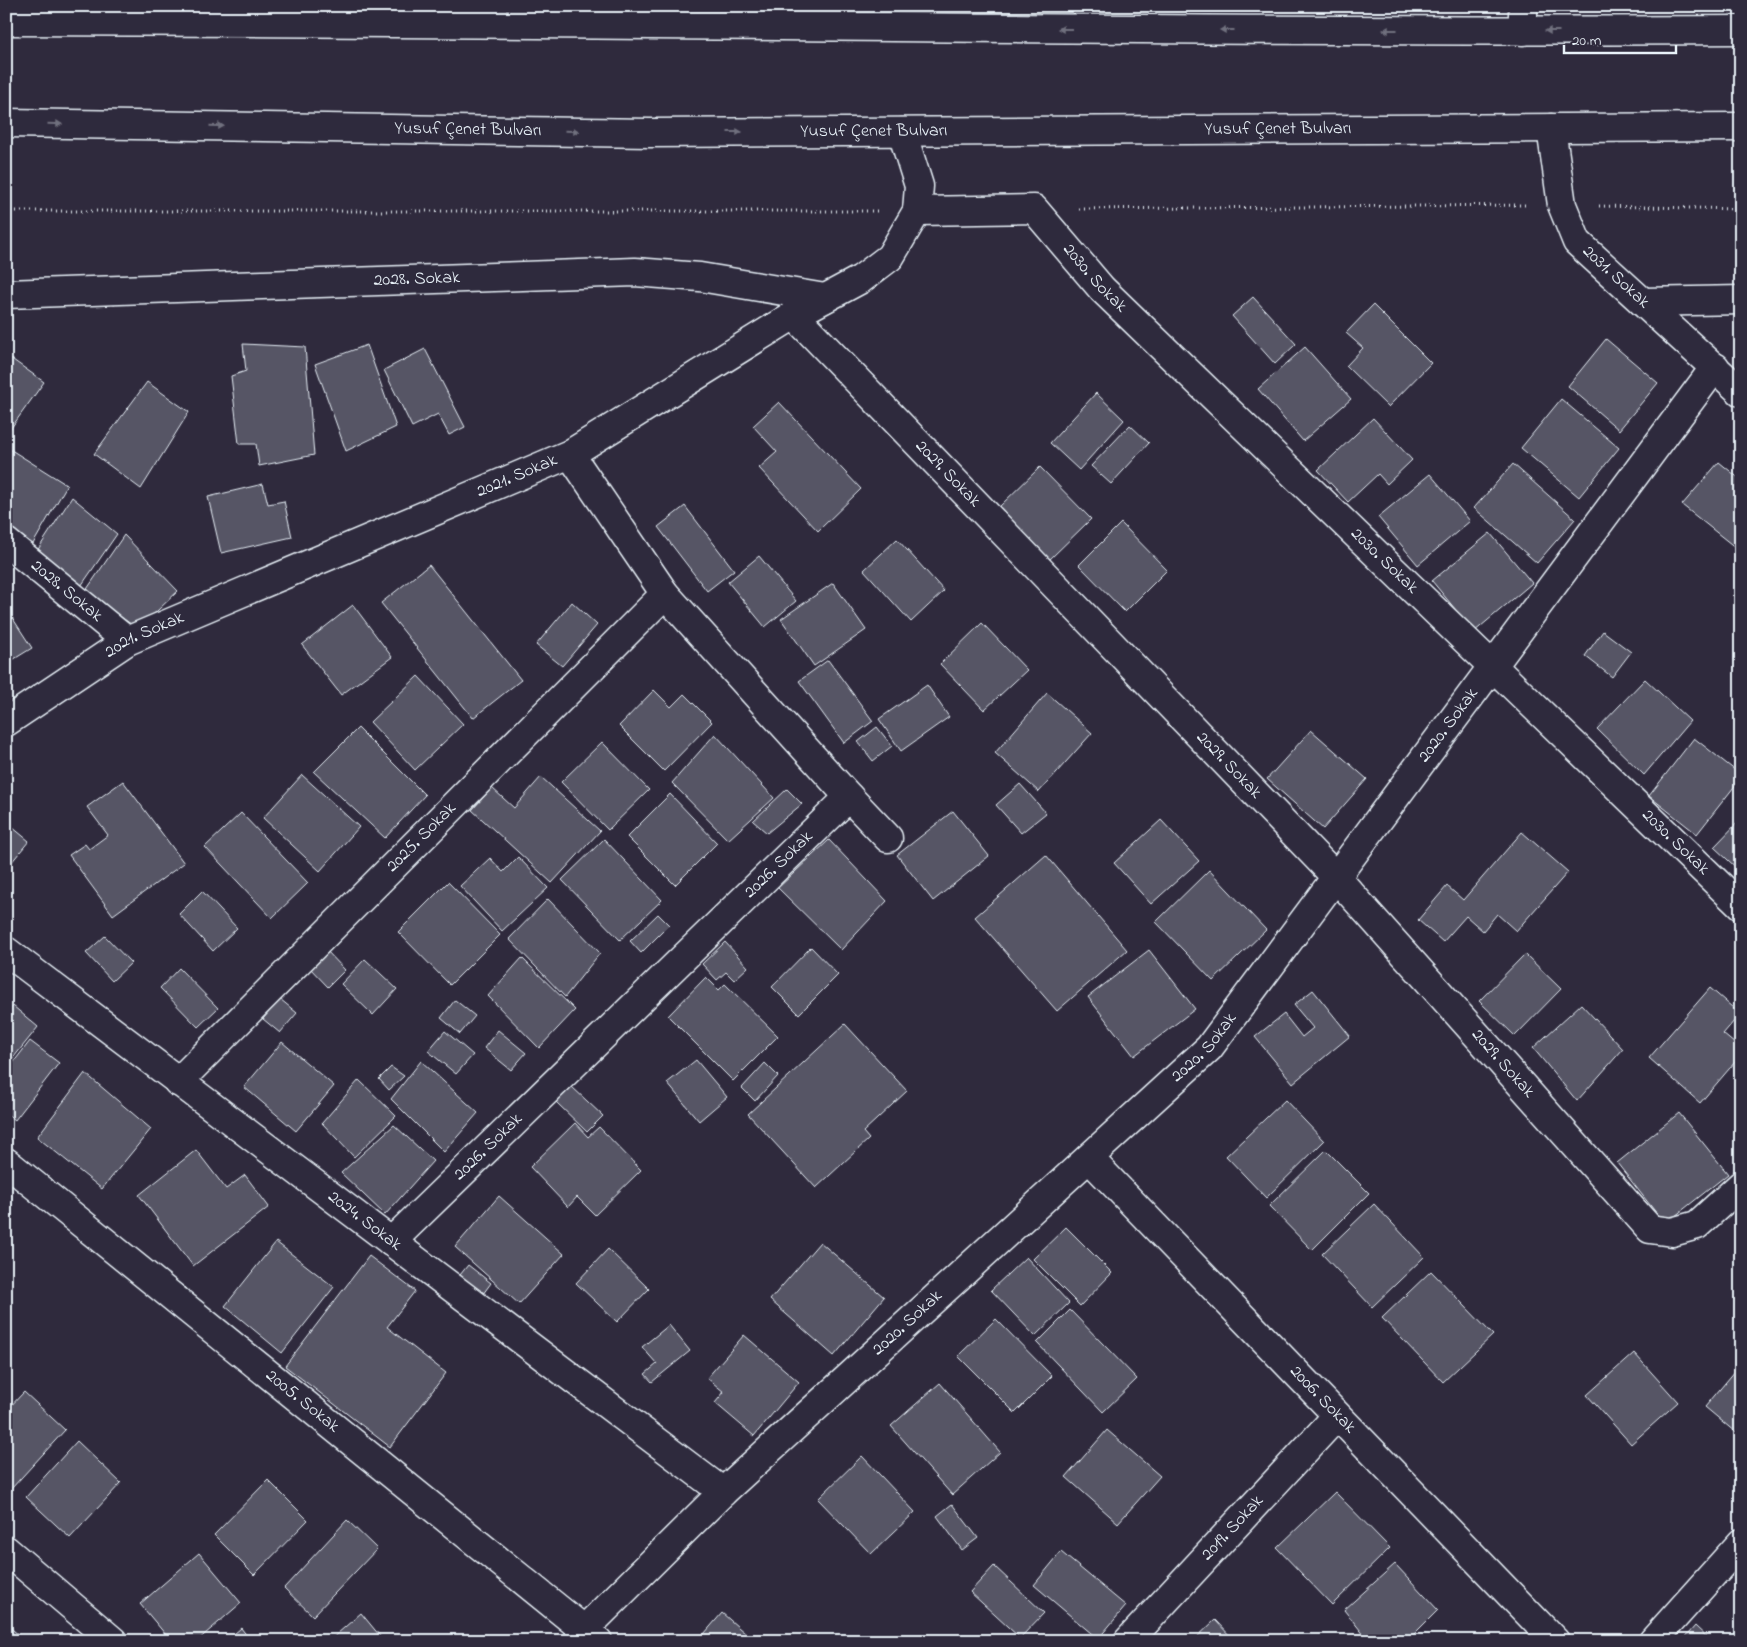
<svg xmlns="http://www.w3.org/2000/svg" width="1747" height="1647" font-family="'Indie Flower',sans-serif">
  <rect width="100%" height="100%" fill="#2f2a3d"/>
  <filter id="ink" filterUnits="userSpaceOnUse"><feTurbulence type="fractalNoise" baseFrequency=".02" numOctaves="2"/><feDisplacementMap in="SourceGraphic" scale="10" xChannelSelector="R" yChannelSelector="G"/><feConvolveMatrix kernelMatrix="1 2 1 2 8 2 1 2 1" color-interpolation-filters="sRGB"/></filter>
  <g filter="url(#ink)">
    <path fill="#575565" stroke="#e8f1f8" d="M1253,297L1296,344L1275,364L1232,316Z
      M1373,305L1431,363L1388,407L1346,366L1363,348L1346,333Z
      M1606,339L1658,383L1619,430L1568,386Z
      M243,344L305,347L314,455L259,466L256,444H239L231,376L246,371Z
      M367,345L396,427L346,451L315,364Z
      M1305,347L1351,399L1303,441L1258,389Z
      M425,349L465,427L449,435L438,414L412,427L384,370Z
      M6,355L44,382L6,435Z
      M147,382L189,412L141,489L94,454Z
      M1096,393L1124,420L1079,470L1050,443Z
      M1561,399L1619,448L1579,497L1521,448Z
      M779,402L861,489L818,531L759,468L777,452L753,426Z
      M1373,418L1412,460L1387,484L1378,474L1348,502L1318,470Z
      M1130,425L1149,443L1111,484L1091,466Z
      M8,448L67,485L33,544L6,525V451Z
      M1719,462L1741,480V552L1682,505Z
      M1513,464L1575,519L1537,563L1474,508Z
      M1040,467L1091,519L1048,561L998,508Z
      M1430,474L1470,521L1418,565L1378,517Z
      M263,484L268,504L284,501L292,537L221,553L208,497Z
      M72,497L117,534L81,586L37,551Z
      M685,506L734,570L707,591L658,527Z
      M1121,523L1167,570L1125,612L1079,565Z
      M1490,533L1532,583L1474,632L1432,581Z
      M124,535L178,591L138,629L85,592Z
      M897,539L944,591L911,622L864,570Z
      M759,556L796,601L765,627L728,582Z
      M429,565L521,680L473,718L381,603Z
      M833,583L866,630L814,666L781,619Z
      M572,602L597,625L562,666L536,645Z
      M353,605L392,657L341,695L302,645Z
      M6,608L32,648L6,664Z
      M982,623L1027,670L984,710L940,664Z
      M1603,631L1631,652L1612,677L1585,656Z
      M828,660L873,721L844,743L799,681Z
      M418,676L463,724L415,770L370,722Z
      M1645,679L1690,721L1644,775L1597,729Z
      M927,685L949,717L901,751L879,719Z
      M654,690L671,707L684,694L712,722L664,771L619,726Z
      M1047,693L1092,733L1039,792L995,753Z
      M877,727L892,746L873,761L858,742Z
      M358,728L425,795L385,838L314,772Z
      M1311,730L1367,779L1323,829L1267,779Z
      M715,734L774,798L728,840L672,783Z
      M1694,738L1741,775V778L1697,834L1649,796Z
      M602,742L649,790L608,830L561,782Z
      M302,775L359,827L320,871L263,818Z
      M541,777L600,831L552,883L472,810L492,788L514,808Z
      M123,781L184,863L113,915L69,855L85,844L89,849L108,835L87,807Z
      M1020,784L1046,813L1021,833L996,805Z
      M787,789L802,804L767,833L753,821Z
      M670,794L717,843L675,885L627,837Z
      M953,811L989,856L933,901L897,855Z
      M241,813L308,883L272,918L205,847Z
      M1741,819V872L1714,847Z
      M1161,820L1199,861L1151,904L1114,863Z
      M6,822L29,841L6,869Z
      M1522,832L1568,872L1516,931L1497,914L1483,931L1466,916L1443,942L1418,920L1447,886L1463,900Z
      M604,839L662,900L620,940L562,880Z
      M829,840L887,901L841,950L778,888Z
      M1046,855L1127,950L1057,1011L975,917Z
      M518,857L548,888L502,931L460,886L490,858L503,872Z
      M1209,870L1266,930L1213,981L1156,922Z
      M448,882L500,935L450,985L398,932Z
      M202,891L237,928L213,951L179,914Z
      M548,899L600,953L565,997L509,939Z
      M658,914L669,925L641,953L630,941Z
      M105,936L131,963L112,981L86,953Z
      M725,942L748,967L734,980L726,972L717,980L702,964Z
      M811,947L838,975L799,1014L772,987Z
      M325,949L345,970L328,987L308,966Z
      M1149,950L1195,1009L1134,1056L1088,997Z
      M1525,954L1561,989L1515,1036L1479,1001Z
      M522,958L575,1010L539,1048L488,996Z
      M365,959L397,989L373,1015L341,984Z
      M179,968L218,1008L198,1027L160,988Z
      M706,977L719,990L725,984L778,1036L733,1081L668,1016Z
      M1710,988L1740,1014L1723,1034L1741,1049V1055L1700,1103L1649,1058Z
      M1313,990L1350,1036L1293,1083L1255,1037L1284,1014L1302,1037L1313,1028L1294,1005Z
      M280,999L297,1013L280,1033L263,1019Z
      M455,1000L475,1016L460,1034L441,1018Z
      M1581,1004L1623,1049L1577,1101L1533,1048Z
      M13,1006L38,1027L6,1067V1015Z
      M845,1024L907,1091L863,1132L869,1139L816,1188L748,1114Z
      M498,1030L526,1053L511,1070L484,1048Z
      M445,1031L473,1055L456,1074L428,1051Z
      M30,1041L59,1063L15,1120L6,1113V1072Z
      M282,1042L334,1086L296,1131L244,1087Z
      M696,1060L727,1097L699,1121L667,1083Z
      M421,1061L478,1113L444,1152L391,1099Z
      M765,1063L778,1076L755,1101L742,1088Z
      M391,1067L404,1076L389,1090L379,1079Z
      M85,1073L151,1129L102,1189L37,1137Z
      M359,1080L396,1116L354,1157L322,1123Z
      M571,1086L603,1116L587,1132L556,1102Z
      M1285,1100L1324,1141L1266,1198L1226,1156Z
      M1679,1113L1728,1174L1665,1224L1617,1163Z
      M575,1123L588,1137L599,1127L641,1170L595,1215L577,1197L568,1207L530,1167Z
      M394,1125L433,1161L385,1215L341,1173Z
      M196,1150L226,1189L245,1175L269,1207L193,1266L139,1195Z
      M1326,1150L1369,1193L1312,1250L1269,1206Z
      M499,1196L564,1254L519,1304L455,1247Z
      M1374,1204L1424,1257L1372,1307L1322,1254Z
      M1066,1227L1112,1273L1080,1306L1033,1259Z
      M276,1242L334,1287L282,1353L225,1306Z
      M820,1242L884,1297L834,1356L770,1300Z
      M608,1249L649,1289L617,1322L576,1283Z
      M369,1256L415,1291L387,1327L446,1373L390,1447L285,1366Z
      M1026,1257L1069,1303L1035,1336L991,1290Z
      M468,1265L491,1283L480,1298L456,1280Z
      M1431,1271L1493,1335L1443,1382L1382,1318Z
      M1070,1310L1137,1379L1103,1412L1037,1343Z
      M996,1319L1052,1376L1015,1413L958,1356Z
      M669,1325L690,1351L652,1382L645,1374L657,1364L642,1347Z
      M744,1335L799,1382L754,1436L715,1403L724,1392L707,1378Z
      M1634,1353L1678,1402L1631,1444L1587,1395Z
      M1741,1364V1437L1705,1407Z
      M940,1383L1000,1452L952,1495L891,1426Z
      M24,1392L65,1430L11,1489L6,1485V1411Z
      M1107,1430L1160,1476L1118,1523L1066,1477Z
      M77,1441L121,1483L70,1538L26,1497Z
      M862,1456L915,1512L871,1554L818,1499Z
      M268,1480L308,1520L254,1575L214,1535Z
      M1335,1492L1390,1548L1332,1605L1277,1548Z
      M952,1504L978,1538L962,1550L937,1516Z
      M347,1520L377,1549L313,1616L284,1588Z
      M1061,1552L1126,1606L1098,1639L1034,1585Z
      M199,1553L241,1603L197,1641H171L140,1604Z
      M1395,1564L1438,1610L1407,1641H1369L1344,1610Z
      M994,1566L1044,1613L1020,1638L970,1592Z
      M361,1613L384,1641H329Z
      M722,1613L754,1641H698Z
      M1215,1620L1235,1641H1193Z
      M6,1624L20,1636L16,1641H6Z
      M1695,1626L1711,1641H1682Z
      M241,1628L251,1641H226Z"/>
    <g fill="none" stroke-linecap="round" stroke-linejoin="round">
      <g stroke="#e8f1f8" stroke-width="31">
        <g id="minor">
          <path d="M1523,31V6"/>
          <path id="s1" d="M1551,128L1562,205L1577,242L1741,392"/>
          <path id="s2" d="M917,211L1034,209L1102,289L1741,906"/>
          <path id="s3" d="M6,294L635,272L700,277L825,298"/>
          <path d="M1643,302L1741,300"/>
          <path id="s4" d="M794,315L1335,876L1650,1229L1672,1232L1697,1225L1741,1185"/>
          <path id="s5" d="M6,542L127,641"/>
          <path id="s6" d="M6,722L127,641L570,454L794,315L861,279L890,257L917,211L919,186L902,132"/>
          <path d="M849,797L888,838"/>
          <path id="s7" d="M6,951L723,1492"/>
          <path id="s8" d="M178,1082L665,594"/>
          <path id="s9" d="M1089,1158L1555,1641"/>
          <path id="s10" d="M6,1162L598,1641"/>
          <path id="s11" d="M391,1242L849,797L665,594L570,454"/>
          <path d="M6,1550L113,1641"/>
          <path id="s12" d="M584,1630L723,1492L1209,1048L1715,367"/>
          <path id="s13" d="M1128,1641L1337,1416"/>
          <path d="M1653,1641L1741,1543"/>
        </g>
      </g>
      <g stroke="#e8f1f8" stroke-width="31">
        <g id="trunk">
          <path d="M6,21C183,22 361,22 538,24C939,27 1340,32 1741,30"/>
          <path id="s14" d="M6,123L650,133L1741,127"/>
        </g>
      </g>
      <path stroke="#e8f1f8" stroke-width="3" stroke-dasharray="1 4" stroke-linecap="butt" d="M1599,206L1741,209
        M1079,209L1528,205
        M6,211H879"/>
      <use href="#minor" stroke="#2f2a3d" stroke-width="28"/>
      <use href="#trunk" stroke="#2f2a3d" stroke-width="28"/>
    </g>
    <defs><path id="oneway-solid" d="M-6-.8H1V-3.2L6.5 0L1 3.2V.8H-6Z" transform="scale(1.25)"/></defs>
    <g fill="#70707e">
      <use href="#oneway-solid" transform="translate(1065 29) rotate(-180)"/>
      <use href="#oneway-solid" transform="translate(1227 30) rotate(-180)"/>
      <use href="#oneway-solid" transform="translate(1390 30) rotate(-180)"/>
      <use href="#oneway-solid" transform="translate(1552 31) rotate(180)"/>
      <use href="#oneway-solid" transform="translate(55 124) rotate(1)"/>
      <use href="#oneway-solid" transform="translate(217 126) rotate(1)"/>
      <use href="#oneway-solid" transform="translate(572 131) rotate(1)"/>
      <use href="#oneway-solid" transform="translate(735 132)"/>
    </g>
  </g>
  <g text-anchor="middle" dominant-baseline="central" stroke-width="4" stroke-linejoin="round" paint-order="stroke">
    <g font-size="18" fill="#e8f1f8" stroke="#2f2a3d">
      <text stroke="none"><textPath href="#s14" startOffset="1272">Yusuf Çenet Bulvarı</textPath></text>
      <text stroke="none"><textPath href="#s14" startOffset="462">Yusuf Çenet Bulvarı</textPath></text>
      <text stroke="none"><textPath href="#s14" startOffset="868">Yusuf Çenet Bulvarı</textPath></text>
      <text stroke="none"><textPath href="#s1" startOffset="170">2031. Sokak</textPath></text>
      <text stroke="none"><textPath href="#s2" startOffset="209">2030. Sokak</textPath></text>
      <text stroke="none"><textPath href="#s3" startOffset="411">2028. Sokak</textPath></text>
      <text stroke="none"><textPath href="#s4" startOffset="221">2029. Sokak</textPath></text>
      <text stroke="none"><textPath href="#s6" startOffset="569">2021. Sokak</textPath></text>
      <text stroke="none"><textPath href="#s2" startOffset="614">2030. Sokak</textPath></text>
      <text stroke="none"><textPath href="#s5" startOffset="78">2028. Sokak</textPath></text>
      <text stroke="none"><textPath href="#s6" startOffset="164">2021. Sokak</textPath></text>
      <text stroke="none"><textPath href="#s12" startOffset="1256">2020. Sokak</textPath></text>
      <text stroke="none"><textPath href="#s4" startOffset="626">2029. Sokak</textPath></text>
      <text stroke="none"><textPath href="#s8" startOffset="345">2025. Sokak</textPath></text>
      <text stroke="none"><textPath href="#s2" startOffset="1019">2030. Sokak</textPath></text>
      <text stroke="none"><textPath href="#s11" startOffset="541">2026. Sokak</textPath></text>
      <text stroke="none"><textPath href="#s12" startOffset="851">2020. Sokak</textPath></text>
      <text stroke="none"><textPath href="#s4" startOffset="1031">2029. Sokak</textPath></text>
      <text stroke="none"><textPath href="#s11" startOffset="136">2026. Sokak</textPath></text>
      <text stroke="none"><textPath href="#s7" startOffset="449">2024. Sokak</textPath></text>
      <text stroke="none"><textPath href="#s12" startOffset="446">2020. Sokak</textPath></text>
      <text stroke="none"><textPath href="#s9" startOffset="336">2006. Sokak</textPath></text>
      <text stroke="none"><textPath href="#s10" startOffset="381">2005. Sokak</textPath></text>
      <text stroke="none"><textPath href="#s13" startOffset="154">2019. Sokak</textPath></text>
    </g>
  </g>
  <rect width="1747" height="1647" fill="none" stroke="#2f2a3d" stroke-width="25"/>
  <rect x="12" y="12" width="1722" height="1622" fill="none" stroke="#e8f1f8" stroke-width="2" filter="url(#ink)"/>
  <path d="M1564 45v8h112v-8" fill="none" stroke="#e8f1f8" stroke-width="2.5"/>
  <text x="1572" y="45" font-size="15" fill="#e8f1f8" stroke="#2f2a3d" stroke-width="4" paint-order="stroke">20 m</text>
</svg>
